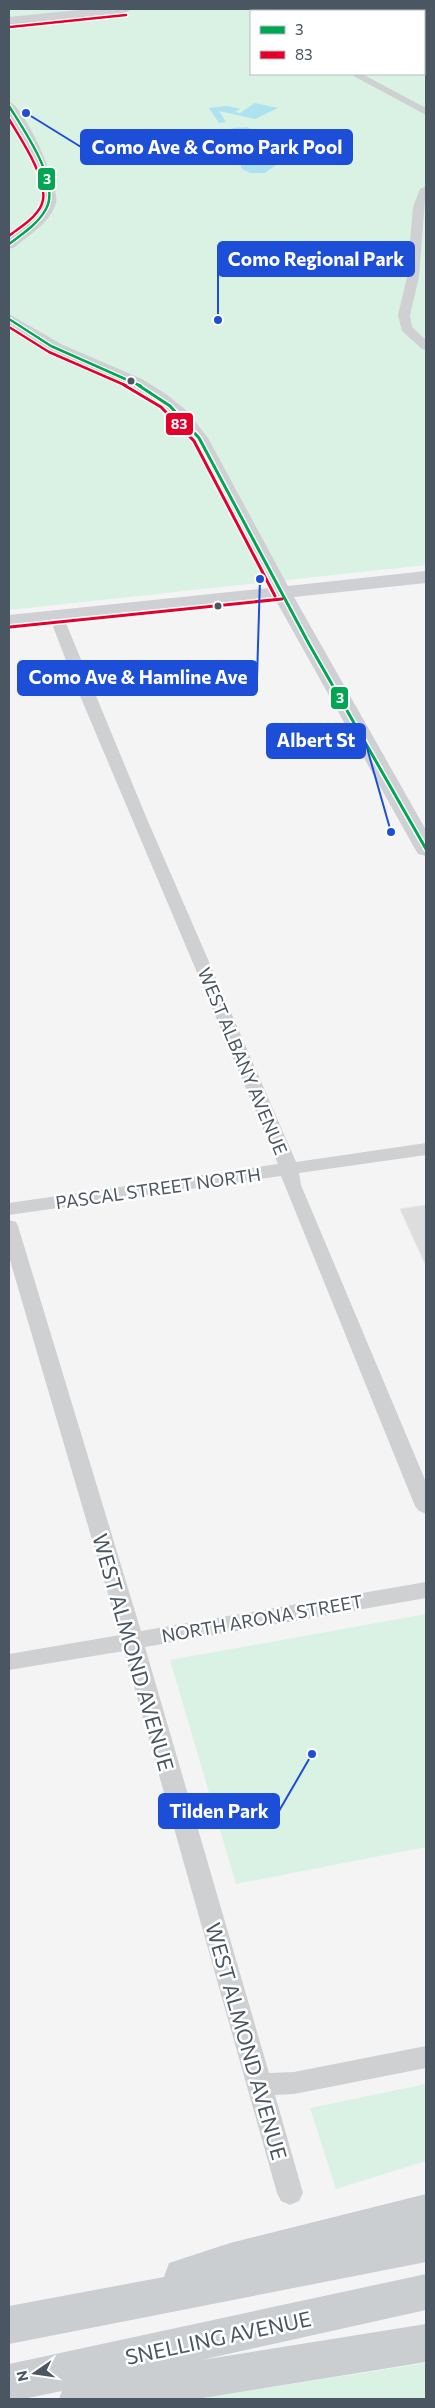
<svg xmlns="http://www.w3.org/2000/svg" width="435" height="2408" font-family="Commissioner,sans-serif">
  <rect width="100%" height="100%" fill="#f4f4f4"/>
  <path fill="#d9f2e3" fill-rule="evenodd" d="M9,9H426V565L9,610ZM251,11H424V74H251Z
    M426,1614V1847L236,1884L170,1660Z
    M426,2084V2161L336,2189L310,2108Z
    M426,2363V2399H197Z"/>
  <path fill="#aee2f0" d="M255,103L278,108L255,119L219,111L226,122L219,123L209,108L227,106L240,109L235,112L240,113Z
    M247,127L265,135V139L259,148L239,143L240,137L228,134L233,128Z
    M267,152L269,153L248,155L278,158L273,160L276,165L265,173H250L242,169L240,164L229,156L234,153Z"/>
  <path fill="#ddddde" stroke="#e5e6e7" d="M426,1205V1266L400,1209Z"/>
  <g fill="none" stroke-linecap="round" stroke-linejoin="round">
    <path fill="#ced0d2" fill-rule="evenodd" d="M280,9H290L291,11H281Z
      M387,9H403L401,11H385Z
      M350,74H362L426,108V115Z
      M426,186L419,277L410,315L412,327L426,340V350L422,349L402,331L398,315L407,277L413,207L420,189Z
      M56,612L63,616L147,819L296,1162L426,1143V1155L299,1173L301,1185L426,1482V1514L419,1511L415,1506L281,1176L9,1215V1203L278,1164L75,684L49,616Z
      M9,1220L16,1222L18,1226L141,1631L426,1582V1598L145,1647L269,2073L294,2072L426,2046V2068L294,2094L275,2095L303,2193L299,2201L290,2205L281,2201L277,2193L124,1651L9,1670V1654L120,1635L9,1257Z"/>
    <path fill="#ced0d4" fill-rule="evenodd" d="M88,9H132L125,13L9,25V17Z
      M9,102C24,105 61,187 56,203C51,222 29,235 15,247L9,249V236C19,228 30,221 37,210C53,185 19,144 10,121C8,115 9,107 9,102Z
      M9,314L63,345L142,379L166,394L187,411L208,438L288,586L426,571V583L294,597L426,830V856L418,854L415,849L275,599L9,627V615L269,588L191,439C179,425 168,411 153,401C108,370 53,359 9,327Z"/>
    <path fill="#caced1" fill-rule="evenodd" d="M426,2194V2262L9,2344V2306L164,2277L169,2263L230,2243Z
      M426,2274V2310L201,2360L426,2324V2362L197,2399H59L62,2391L23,2399H9V2364Z"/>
    <g stroke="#fff" stroke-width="5">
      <path id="bus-1-far1" d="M9,106C23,129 61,182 46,209C38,224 22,234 9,244
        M9,319L51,346L141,386"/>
    </g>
    <g stroke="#fff" stroke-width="6">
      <path id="bus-1" d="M138,385L170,406L199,438L309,644L426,849"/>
    </g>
    <g stroke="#fff" stroke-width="5">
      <path id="bus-2-far1" d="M10,27L126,15
        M9,119C20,138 47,177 43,200C40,216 20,227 9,236
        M9,327L49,352L127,386"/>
    </g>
    <g stroke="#fff" stroke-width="6">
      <path id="bus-2" d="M124,385L161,407L194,441L275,596
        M10,627L282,599"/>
    </g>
    <use href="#bus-1-far1" stroke="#00a651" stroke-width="2.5"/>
    <use href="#bus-1" stroke="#00a651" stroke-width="3"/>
    <use href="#bus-2-far1" stroke="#e4002b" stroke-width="2.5"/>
    <use href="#bus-2" stroke="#e4002b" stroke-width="3"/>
  </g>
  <g fill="#4a5661" stroke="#fff" stroke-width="2">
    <circle cx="131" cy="381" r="4.5"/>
    <circle cx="218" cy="606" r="4.5"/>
  </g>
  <g text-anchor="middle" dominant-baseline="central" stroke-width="5" stroke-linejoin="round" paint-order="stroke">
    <g font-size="18" fill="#4a5661" stroke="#fff">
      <text transform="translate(243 1061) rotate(67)">WEST ALBANY AVENUE</text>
      <text transform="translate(158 1188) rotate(-8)">PASCAL STREET NORTH</text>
      <text transform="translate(262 1618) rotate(-10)">NORTH ARONA STREET</text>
    </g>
    <g font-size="21" fill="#4a5661" stroke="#fff">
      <text transform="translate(134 1652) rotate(74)">WEST ALMOND AVENUE</text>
      <text transform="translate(247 2041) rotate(74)">WEST ALMOND AVENUE</text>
      <text transform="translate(218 2337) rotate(-12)">SNELLING AVENUE</text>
    </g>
  </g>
  <path fill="none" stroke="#1d4ed8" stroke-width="2" d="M26 113L81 147M218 320L218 259M260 579L257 678M391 832L365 741M312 1754L279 1811"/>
  <g fill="#1d4ed8" stroke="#fff" stroke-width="2">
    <circle cx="26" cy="113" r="5"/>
    <circle cx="218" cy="320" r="5"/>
    <circle cx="260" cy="579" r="5"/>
    <circle cx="391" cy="832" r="5"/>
    <circle cx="312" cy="1754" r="5"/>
  </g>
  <g fill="#1d4ed8" stroke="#1d4ed8" stroke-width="2">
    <rect x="81" y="130" width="271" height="34" rx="5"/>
    <rect x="218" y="242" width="196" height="34" rx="5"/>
    <rect x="18" y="661" width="239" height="34" rx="5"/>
    <rect x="267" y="724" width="98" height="34" rx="5"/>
    <rect x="159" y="1794" width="120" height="34" rx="5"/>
  </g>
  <g font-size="19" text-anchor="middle" font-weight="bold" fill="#fff">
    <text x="217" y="154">Como Ave &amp; Como Park Pool</text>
    <text x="316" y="266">Como Regional Park</text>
    <text x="138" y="684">Como Ave &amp; Hamline Ave</text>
    <text x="316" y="747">Albert St</text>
    <text x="219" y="1818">Tilden Park</text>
  </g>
  <g stroke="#fff" stroke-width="2">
    <rect x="37" y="167" width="19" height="24" rx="5" fill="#00a651"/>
    <rect x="165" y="412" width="29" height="24" rx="5" fill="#e4002b"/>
    <rect x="330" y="686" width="19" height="24" rx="5" fill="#00a651"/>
  </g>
  <g font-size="14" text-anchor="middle" font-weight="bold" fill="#fff">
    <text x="47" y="184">3</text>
    <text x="179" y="429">83</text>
    <text x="340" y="703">3</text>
  </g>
  <rect width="435" height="2408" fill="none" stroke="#4a5661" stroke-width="20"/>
  <rect x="250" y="10" width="175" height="65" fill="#ffffff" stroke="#b7bbc0"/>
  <rect x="260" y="26" width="25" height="8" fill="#00a651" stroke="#b7bbc0"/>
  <text x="295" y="35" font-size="15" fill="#4a5661">3</text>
  <rect x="260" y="51" width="25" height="8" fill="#e4002b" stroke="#b7bbc0"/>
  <text x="295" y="60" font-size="15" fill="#4a5661">83</text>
  <g transform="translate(35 2373) rotate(257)" stroke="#ffffff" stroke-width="4" paint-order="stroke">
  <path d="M0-4L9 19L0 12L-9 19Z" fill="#4a5661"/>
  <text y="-8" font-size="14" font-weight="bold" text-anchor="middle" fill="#4a5661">N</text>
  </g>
</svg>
